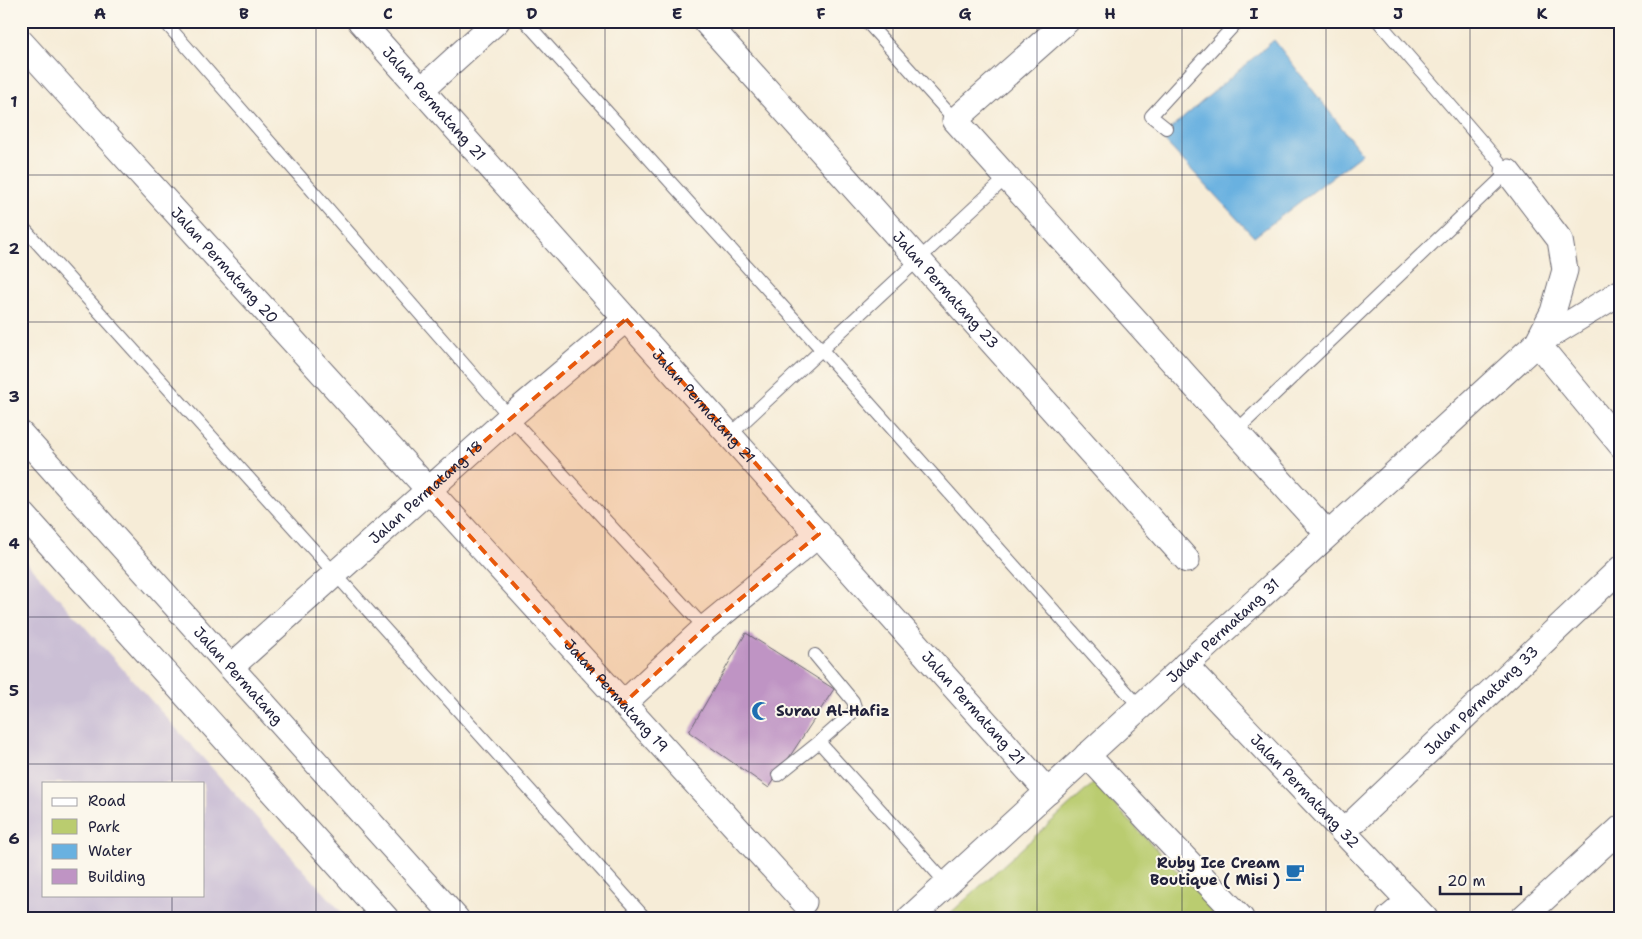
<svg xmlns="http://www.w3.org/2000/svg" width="1642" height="939" font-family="'Shantell Sans',sans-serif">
  <rect width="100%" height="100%" fill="#fbf7ec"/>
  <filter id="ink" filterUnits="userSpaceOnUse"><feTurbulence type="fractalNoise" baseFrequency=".02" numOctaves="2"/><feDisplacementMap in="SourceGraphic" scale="10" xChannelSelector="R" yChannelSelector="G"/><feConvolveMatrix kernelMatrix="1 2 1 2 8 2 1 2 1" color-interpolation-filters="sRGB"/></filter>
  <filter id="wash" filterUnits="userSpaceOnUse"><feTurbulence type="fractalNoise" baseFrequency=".0096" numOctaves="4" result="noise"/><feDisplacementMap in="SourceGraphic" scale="20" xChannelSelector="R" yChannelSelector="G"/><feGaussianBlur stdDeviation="1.12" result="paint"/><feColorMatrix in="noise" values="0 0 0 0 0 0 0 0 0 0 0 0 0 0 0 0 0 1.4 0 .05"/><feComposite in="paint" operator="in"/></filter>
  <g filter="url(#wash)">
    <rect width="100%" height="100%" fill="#f6ecd7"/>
    <path fill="#cbbfd5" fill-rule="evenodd" d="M21,556L347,918H21ZM44,783H204V895H44Z"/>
    <path fill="#bacc6f" stroke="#6e7755" d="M1094,783L1221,918H945Z"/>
    <path fill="#69b1e0" stroke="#466a8e" d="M1274,40L1362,154L1254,237L1161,137Z"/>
    <g id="blocks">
      <path fill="#bf94c4" d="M746,633L834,689L769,788L689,732Z"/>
    </g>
  </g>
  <g filter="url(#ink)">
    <use href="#blocks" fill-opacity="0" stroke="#6c6972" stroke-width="1"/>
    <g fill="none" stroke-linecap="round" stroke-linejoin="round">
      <g stroke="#6c6972" stroke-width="14">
        <path id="service" d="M164,21L510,417L705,628
          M525,21L822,350L1140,707
          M866,21L955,120
          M1166,128L1151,116L1238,21
          M21,225L645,918
          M1236,431L1508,172L1378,21
          M730,435L1007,177
          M815,655L853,701L855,707L853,712L819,742L947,884
          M778,775L819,742"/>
      </g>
      <g stroke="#6c6972" stroke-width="27">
        <g id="minor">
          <path id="s1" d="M360,21L1048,792"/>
          <path id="s2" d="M705,21L1187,560"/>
          <path d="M1067,21L955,120L1328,534"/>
          <path id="s3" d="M21,42L804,902"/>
          <path d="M421,90L497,21"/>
          <path d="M1508,172L1560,240L1565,270L1553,312L1537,343"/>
          <path d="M1537,343L1621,445"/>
          <path id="s4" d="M21,434L456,918"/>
          <path d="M21,512L386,918"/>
          <path id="s5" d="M1185,665L1425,918"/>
          <path id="s6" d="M231,667L510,417L626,319"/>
          <path d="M623,704L705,628L819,534"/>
          <path d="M1087,755L1241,918"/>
          <path id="s7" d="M1343,832L1621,568"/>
          <path id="s8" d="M910,918L1537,343L1621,292"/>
          <path d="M1389,918L1409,901"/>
          <path d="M1523,918L1621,828"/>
        </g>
      </g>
      <use href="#service" stroke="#fff" stroke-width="12"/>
      <use href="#minor" stroke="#fff" stroke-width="25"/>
    </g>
  </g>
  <path fill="#e8590c" fill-opacity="0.2" stroke="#e8590c" stroke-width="4" stroke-dasharray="10 6" stroke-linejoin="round" d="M626,319L819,534L705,628L623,704L428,490Z"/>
  <path fill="none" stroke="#22223b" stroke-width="1" stroke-opacity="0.55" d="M172,21V783M316,21V918M460,21V918M605,21V918M749,21V918M893,21V918M1037,21V918M1182,21V918M1326,21V918M1470,21V918M21,175H1621M21,322H1621M21,470H1621M21,617H1621M21,764H1621M172,895V918"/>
  <defs>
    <g id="mosque-bare" transform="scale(1.5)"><path d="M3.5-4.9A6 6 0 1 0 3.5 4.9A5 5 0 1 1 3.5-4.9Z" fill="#1f6fb2" stroke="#fbf7ec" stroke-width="2.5" paint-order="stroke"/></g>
    <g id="cafe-bare" transform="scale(1.5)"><path d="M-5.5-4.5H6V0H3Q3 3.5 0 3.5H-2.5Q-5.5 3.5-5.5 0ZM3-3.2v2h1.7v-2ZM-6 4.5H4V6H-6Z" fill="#1f6fb2" stroke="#fbf7ec" stroke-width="2.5" paint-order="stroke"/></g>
  </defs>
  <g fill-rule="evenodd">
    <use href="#mosque-bare" x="761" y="711"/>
    <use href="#cafe-bare" x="1295" y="872"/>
  </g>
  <g text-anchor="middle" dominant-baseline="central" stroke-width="4" stroke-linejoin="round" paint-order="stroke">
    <g font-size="15" fill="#22223b" stroke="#fbf7ec">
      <text stroke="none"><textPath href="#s1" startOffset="111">Jalan Permatang 21</textPath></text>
      <text stroke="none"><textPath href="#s3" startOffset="302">Jalan Permatang 20</textPath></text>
      <text stroke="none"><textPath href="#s2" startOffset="361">Jalan Permatang 23</textPath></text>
      <text stroke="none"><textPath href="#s1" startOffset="516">Jalan Permatang 21</textPath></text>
      <text stroke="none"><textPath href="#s6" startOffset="262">Jalan Permatang 18</textPath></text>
      <text stroke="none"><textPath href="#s8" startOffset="425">Jalan Permatang 31</textPath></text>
      <text stroke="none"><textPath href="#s4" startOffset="325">Jalan Permatang</textPath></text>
      <text stroke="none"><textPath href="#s3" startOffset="884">Jalan Permatang 19</textPath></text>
      <text stroke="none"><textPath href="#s7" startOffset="191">Jalan Permatang 33</textPath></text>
      <text stroke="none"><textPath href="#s1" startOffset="921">Jalan Permatang 21</textPath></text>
      <text stroke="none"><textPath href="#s5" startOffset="174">Jalan Permatang 32</textPath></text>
    </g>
    <g font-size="15" font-weight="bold" fill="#22223b" stroke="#fbf7ec" text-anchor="start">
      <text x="776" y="711">Surau Al-Hafiz</text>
      <text x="1280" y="863" text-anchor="end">Ruby Ice Cream<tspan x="1280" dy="17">Boutique ( Misi )</tspan></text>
    </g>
  </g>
  <rect width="1642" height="939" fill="none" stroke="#fbf7ec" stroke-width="55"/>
  <rect x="42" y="782" width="162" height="115" fill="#fbf7ec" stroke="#a4a2a5"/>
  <rect x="52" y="798" width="25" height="8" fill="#ffffff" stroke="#a4a2a5"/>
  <text x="88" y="806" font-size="15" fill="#22223b">Road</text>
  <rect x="52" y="819" width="25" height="15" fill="#bacc6f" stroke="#a4a2a5"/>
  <text x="88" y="832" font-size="15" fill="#22223b">Park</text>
  <rect x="52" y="844" width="25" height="15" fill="#69b1e0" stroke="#a4a2a5"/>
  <text x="88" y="856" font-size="15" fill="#22223b">Water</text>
  <rect x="52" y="869" width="25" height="15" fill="#bf94c4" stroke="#a4a2a5"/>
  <text x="88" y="882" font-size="15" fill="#22223b">Building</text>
  <path d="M1440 886v8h81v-8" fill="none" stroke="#22223b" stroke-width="2.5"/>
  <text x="1447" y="886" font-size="15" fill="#22223b" stroke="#fbf7ec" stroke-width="4" paint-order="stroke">20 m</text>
  <rect x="28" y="28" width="1586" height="884" fill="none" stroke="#22223b" stroke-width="2"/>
  <g font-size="16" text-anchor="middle" font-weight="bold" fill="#22223b">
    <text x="100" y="19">A</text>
    <text x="244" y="19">B</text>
    <text x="388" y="19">C</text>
    <text x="532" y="19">D</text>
    <text x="677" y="19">E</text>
    <text x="821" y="19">F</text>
    <text x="965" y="19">G</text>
    <text x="1110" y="19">H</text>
    <text x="1254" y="19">I</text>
    <text x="1398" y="19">J</text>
    <text x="1542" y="19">K</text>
    <text x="14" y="107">1</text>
    <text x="14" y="254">2</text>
    <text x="14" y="402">3</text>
    <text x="14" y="549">4</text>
    <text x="14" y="696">5</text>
    <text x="14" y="844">6</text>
  </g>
</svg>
